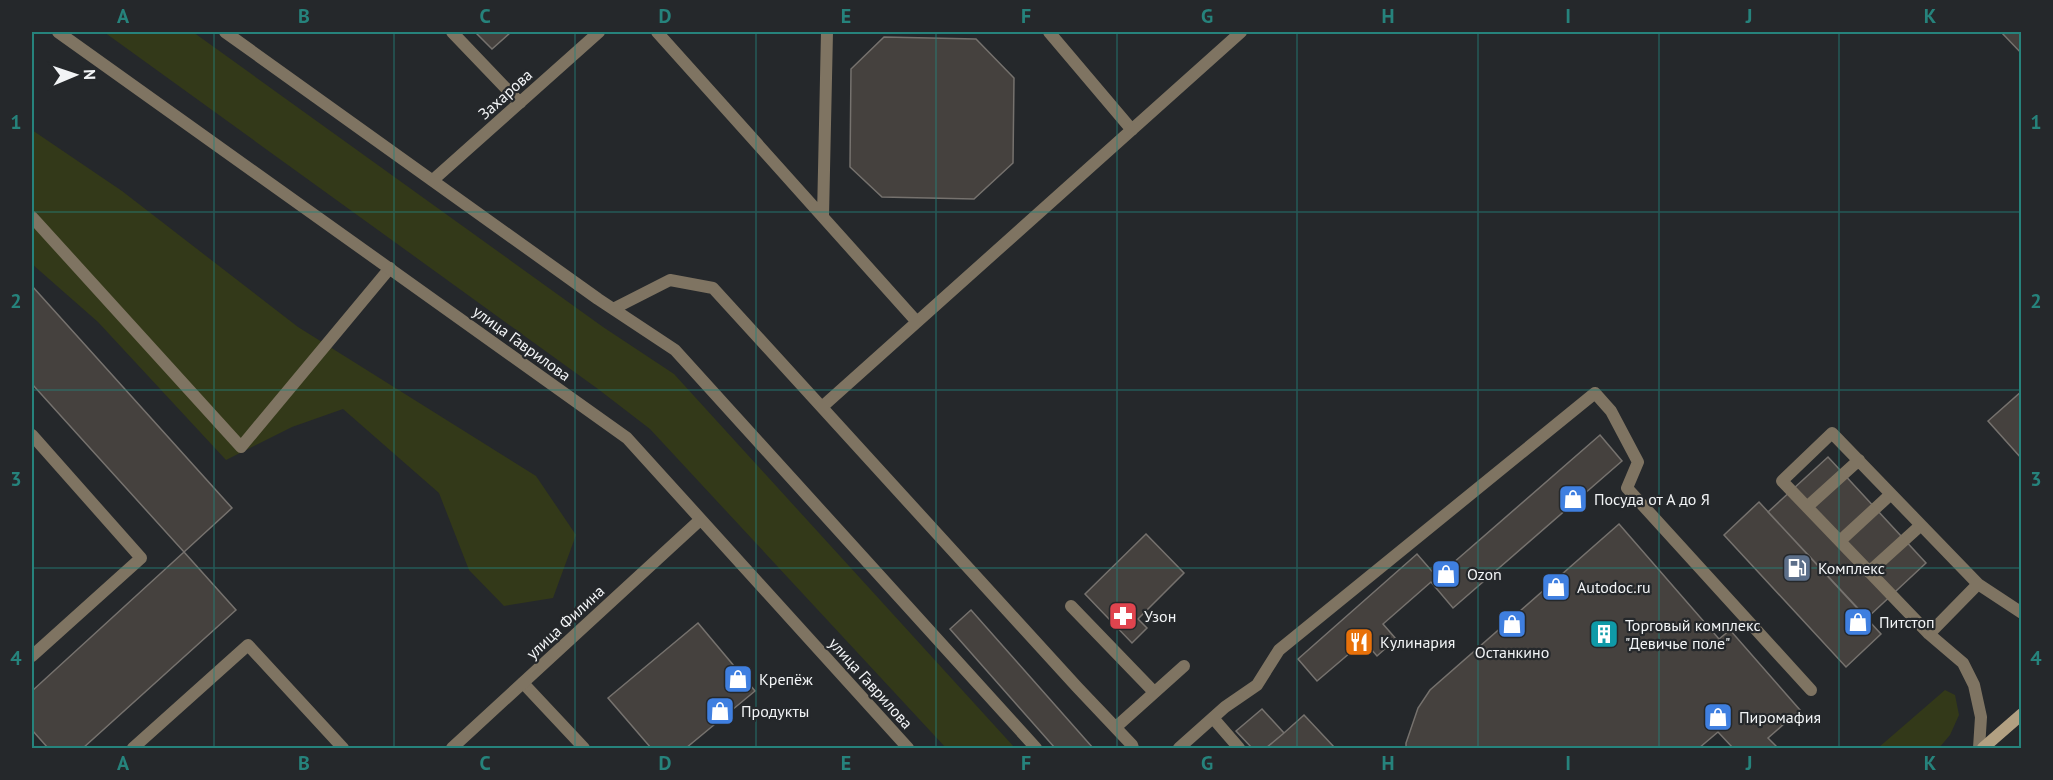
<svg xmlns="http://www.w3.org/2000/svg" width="2053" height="780" font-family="'PT Sans',sans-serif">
  <rect width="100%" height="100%" fill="#25282b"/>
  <path fill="#333919" d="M104,32H193L603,327L674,374L1015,748H946L650,429L598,389Z
    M32,130L122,191L298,327L536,476L576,535L553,598L504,606L469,570L439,493L343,409L292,427L226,460L98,322L32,264Z
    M1945,690L1955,695L1959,715L1950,735L1939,748H1878Z"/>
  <path fill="#45413e" stroke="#76726e" stroke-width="1.5" d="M475,32H511L492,49Z
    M2001,32H2022V54Z
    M884,37L976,39L1014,78L1013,163L974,199L882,197L850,167L851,69Z
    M32,286L232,508L184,552L32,384Z
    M2022,391V459L1988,421Z
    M1600,435L1622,461L1453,608L1431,582L1383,624L1396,639L1377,656L1364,641L1317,681L1298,659L1417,554L1437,577Z
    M1828,457L1926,563L1867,618L1768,512Z
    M1759,502L1881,634L1846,667L1724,535Z
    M1619,524L1719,639L1730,630L1800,710L1768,738L1777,747L1733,748L1718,732L1699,748H1406V743L1418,708L1430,690Z
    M1146,534L1184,573L1138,619L1147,628L1132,643L1085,594Z
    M184,552L236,610L83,748H48L32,730V691Z
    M971,610L1093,748H1055L950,629Z
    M698,623L755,691L686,748H651L608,698Z
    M1262,709L1284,733L1266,748H1252L1236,731Z
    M1304,715L1335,748H1266L1284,733Z"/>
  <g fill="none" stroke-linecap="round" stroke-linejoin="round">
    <path stroke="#7f7462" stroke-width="12" d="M225,32L598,299L675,350L1036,748
      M452,32L520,103
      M657,32L917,322
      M1049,32L1132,130
      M433,180L599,32
      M823,216L827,32
      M32,217L241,447L390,268
      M613,309L670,280L713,288L1077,687L1132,745L1133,748
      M822,407L1241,32
      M32,435L141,558L32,656
      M1807,507L1859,460
      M1840,541L1891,494
      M1869,572L1921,525
      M1071,606L1154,692
      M1929,634L1978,584
      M523,683L584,748
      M1213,718L1239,748
      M1116,727L1184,666
      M133,748L248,645L343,748
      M1179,748L1225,707L1257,685L1279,650L1595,393L1611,411L1638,462L1627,488L1811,690
      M1979,748L1981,717L1974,685L1963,663L1929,634L1782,481L1832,433L1978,584L2022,613"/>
    <path stroke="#7f7462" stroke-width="12" d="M58,32L627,438L908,748
      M452,748L700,520"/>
    <path stroke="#b2a082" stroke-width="12" d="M1983,748L2022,714"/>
  </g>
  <path fill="none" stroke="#26837c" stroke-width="1.5" stroke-opacity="0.55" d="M214,32V748M394,32V748M575,32V748M756,32V748M936,32V748M1117,32V748M1297,32V748M1478,32V748M1659,32V748M1839,32V748M32,212H2022M32,390H2022M32,568H2022"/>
  <defs>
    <g id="shop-square" transform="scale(1.5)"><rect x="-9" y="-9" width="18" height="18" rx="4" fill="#3f7fe0" stroke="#25282b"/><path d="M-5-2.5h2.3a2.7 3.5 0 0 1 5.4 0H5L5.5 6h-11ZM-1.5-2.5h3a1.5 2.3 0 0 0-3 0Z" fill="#fff"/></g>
    <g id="fuel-square" transform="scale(1.5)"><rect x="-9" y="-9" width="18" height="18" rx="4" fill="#5c6f8a" stroke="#25282b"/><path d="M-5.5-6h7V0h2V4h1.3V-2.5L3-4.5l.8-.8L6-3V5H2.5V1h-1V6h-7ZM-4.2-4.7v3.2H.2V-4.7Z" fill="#fff"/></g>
    <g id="pharmacy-square" transform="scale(1.5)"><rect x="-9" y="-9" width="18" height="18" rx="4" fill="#e0444e" stroke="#25282b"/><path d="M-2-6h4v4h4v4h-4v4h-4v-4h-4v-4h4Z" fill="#fff"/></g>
    <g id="building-square" transform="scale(1.5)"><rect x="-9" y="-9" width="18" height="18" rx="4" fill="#0f9aa8" stroke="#25282b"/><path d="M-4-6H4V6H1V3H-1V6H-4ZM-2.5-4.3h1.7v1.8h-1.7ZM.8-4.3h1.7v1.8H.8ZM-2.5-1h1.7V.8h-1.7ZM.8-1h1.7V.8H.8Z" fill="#fff"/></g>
    <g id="restaurant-square" transform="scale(1.5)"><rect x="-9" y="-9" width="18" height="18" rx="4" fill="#e8710a" stroke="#25282b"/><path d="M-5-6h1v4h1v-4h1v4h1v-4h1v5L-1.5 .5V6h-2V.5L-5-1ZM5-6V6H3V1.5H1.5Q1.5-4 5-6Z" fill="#fff"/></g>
  </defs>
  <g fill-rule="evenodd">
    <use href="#shop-square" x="1573" y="499"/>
    <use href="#fuel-square" x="1797" y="568"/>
    <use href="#shop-square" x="1446" y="574"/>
    <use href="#shop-square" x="1556" y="587"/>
    <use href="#pharmacy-square" x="1123" y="616"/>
    <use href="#shop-square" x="1858" y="622"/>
    <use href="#shop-square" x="1512" y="624"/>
    <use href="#building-square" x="1604" y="634"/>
    <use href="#restaurant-square" x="1359" y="642"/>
    <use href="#shop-square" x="738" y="679"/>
    <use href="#shop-square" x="720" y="711"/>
    <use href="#shop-square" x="1718" y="717"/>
  </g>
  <g text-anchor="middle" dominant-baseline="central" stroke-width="4.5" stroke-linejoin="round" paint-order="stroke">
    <g font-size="16" fill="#f2f4f6" stroke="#25282b">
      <text transform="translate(505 94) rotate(-42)">Захарова</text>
      <text transform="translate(522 343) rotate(36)">улица Гаврилова</text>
      <text transform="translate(565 622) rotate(-43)">улица Филина</text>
      <text transform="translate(871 683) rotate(48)">улица Гаврилова</text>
    </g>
    <g font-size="16" fill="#f2f4f6" stroke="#25282b" text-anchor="start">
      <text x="1594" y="499">Посуда от А до Я</text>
      <text x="1818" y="568">Комплекс</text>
      <text x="1467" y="574">Ozon</text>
      <text x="1577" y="587">Autodoc.ru</text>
      <text x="1144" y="616">Узон</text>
      <text x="1879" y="622">Питстоп</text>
      <text x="1625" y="625">Торговый комплекс<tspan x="1625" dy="18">"Девичье поле"</tspan></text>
      <text x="1380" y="642">Кулинария</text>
      <text x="1512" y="652" text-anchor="middle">Останкино</text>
      <text x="759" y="679">Крепёж</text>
      <text x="741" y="711">Продукты</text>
      <text x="1739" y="717">Пиромафия</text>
    </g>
  </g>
  <rect width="2053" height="780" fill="none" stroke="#25282b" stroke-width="66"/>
  <g transform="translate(75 75) rotate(88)" stroke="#25282b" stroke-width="4.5" paint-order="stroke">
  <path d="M0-4.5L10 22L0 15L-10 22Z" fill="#f2f4f6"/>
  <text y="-9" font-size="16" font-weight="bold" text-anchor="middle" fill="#f2f4f6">N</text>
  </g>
  <rect x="33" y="33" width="1987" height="714" fill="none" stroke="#26837c" stroke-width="2"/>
  <g font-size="20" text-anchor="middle" font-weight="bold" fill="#26837c">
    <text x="123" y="23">A</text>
    <text x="304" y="23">B</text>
    <text x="485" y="23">C</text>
    <text x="665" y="23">D</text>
    <text x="846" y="23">E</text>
    <text x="1026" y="23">F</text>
    <text x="1207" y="23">G</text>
    <text x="1388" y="23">H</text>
    <text x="1568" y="23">I</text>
    <text x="1749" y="23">J</text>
    <text x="1930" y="23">K</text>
    <text x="16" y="129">1</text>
    <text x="2036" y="129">1</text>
    <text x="16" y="308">2</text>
    <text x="2036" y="308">2</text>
    <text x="16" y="486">3</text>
    <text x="2036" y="486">3</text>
    <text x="16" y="665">4</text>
    <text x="2036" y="665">4</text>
    <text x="123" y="770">A</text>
    <text x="304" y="770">B</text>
    <text x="485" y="770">C</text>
    <text x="665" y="770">D</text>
    <text x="846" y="770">E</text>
    <text x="1026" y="770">F</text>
    <text x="1207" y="770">G</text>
    <text x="1388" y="770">H</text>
    <text x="1568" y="770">I</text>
    <text x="1749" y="770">J</text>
    <text x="1930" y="770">K</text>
  </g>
</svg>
